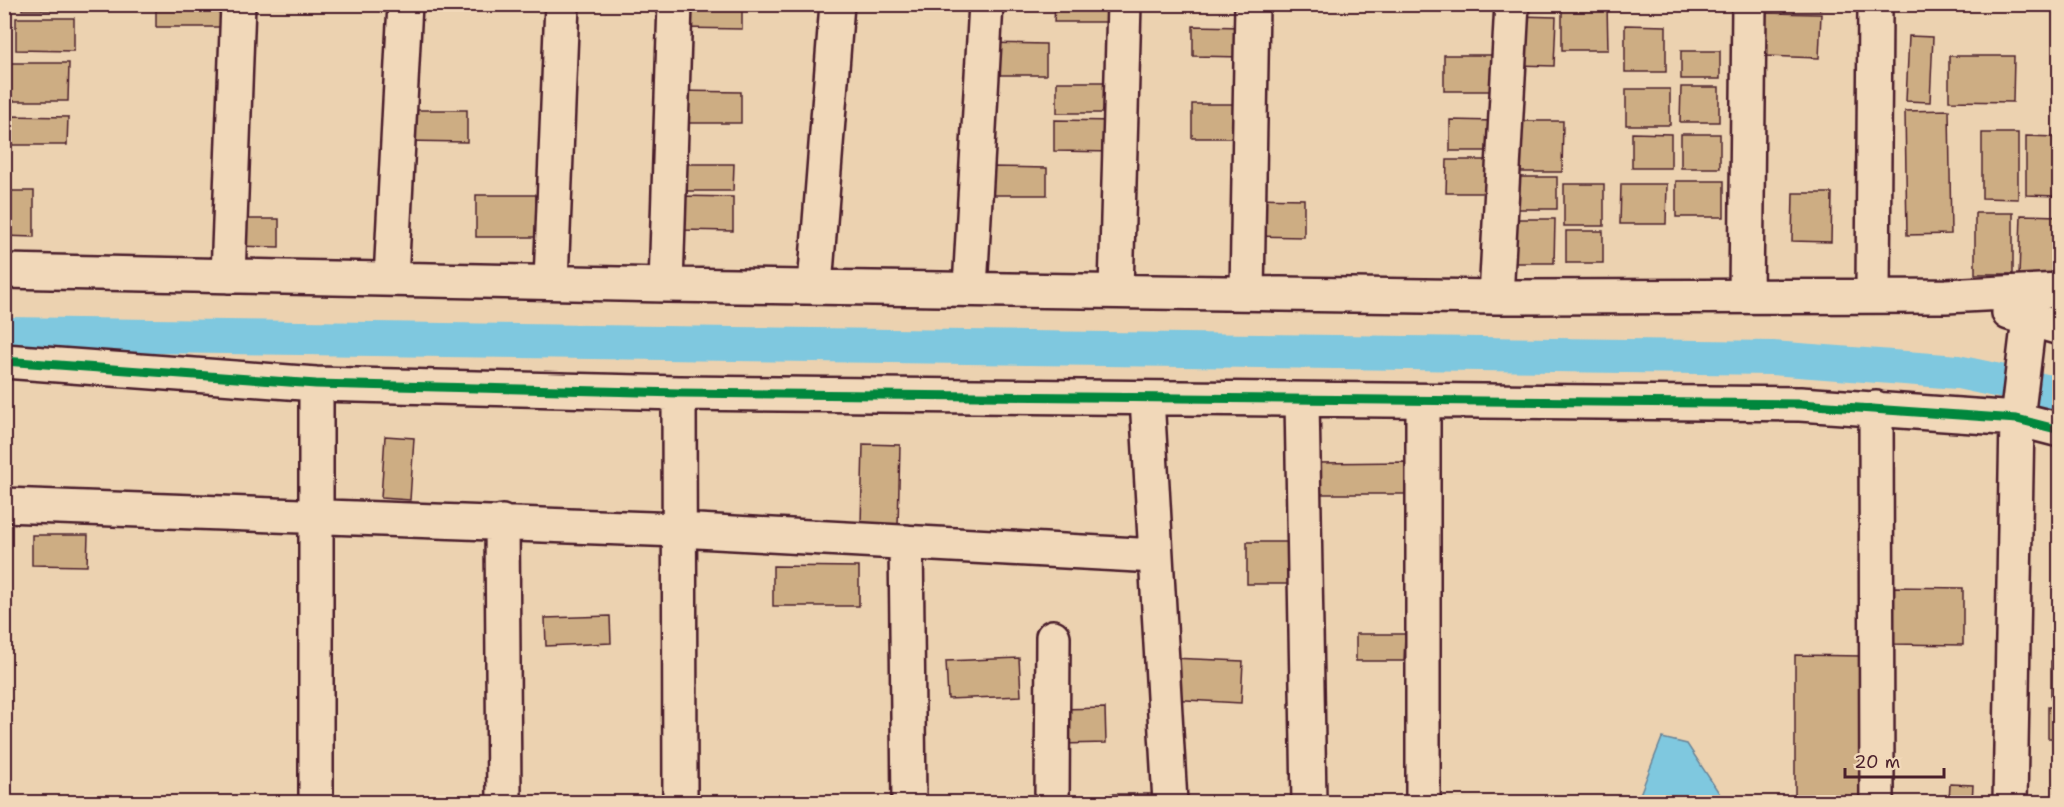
<svg xmlns="http://www.w3.org/2000/svg" width="2064" height="807" font-family="'Shantell Sans',sans-serif">
  <rect width="100%" height="100%" fill="#ecd2b0"/>
  <filter id="ink" filterUnits="userSpaceOnUse"><feTurbulence type="fractalNoise" baseFrequency=".0167" numOctaves="2"/><feDisplacementMap in="SourceGraphic" scale="12" xChannelSelector="R" yChannelSelector="G"/><feConvolveMatrix kernelMatrix="1 2 1 2 8 2 1 2 1" color-interpolation-filters="sRGB"/></filter>
  <g filter="url(#ink)">
    <path fill="#7fc8df" stroke="#6a8497" stroke-width="1.5" d="M1662,738L1687,744L1725,802H1637Z"/>
    <g fill="none" stroke-linecap="round" stroke-linejoin="round">
      <path stroke="#7fc8df" stroke-width="34" d="M4,334L1772,358L1958,372L2060,394"/>
    </g>
    <path fill="#cdad83" stroke="#4a1f2b" stroke-width="1.5" d="M22,4H68V10H22Z
      M156,4H225V27H156Z
      M681,4H742V29L680,28Z
      M1055,4H1117V22H1054Z
      M1763,4H1821V9L1762,8Z
      M1607,5L1608,50H1562V6Z
      M1765,13L1821,14L1819,58L1763,56Z
      M1515,16L1556,17L1554,66L1513,65Z
      M16,18H74V51L16,50Z
      M1625,25L1666,26V72H1625Z
      M1193,26L1244,27L1243,57L1193,56Z
      M1909,36L1933,37L1930,102L1906,101Z
      M987,43L1046,44V75H986Z
      M1681,51H1720V79H1681Z
      M1444,55H1498V91H1444Z
      M1949,56H2014L2013,102L1949,101Z
      M4,63H69L68,101H4Z
      M1057,82H1120V113H1057Z
      M1681,87H1719V122H1680Z
      M1626,89H1670V125H1626Z
      M678,91L741,92V123H678Z
      M1192,104H1242V138H1192Z
      M404,110H467V142L404,141Z
      M1949,110L1951,234L1907,235L1905,111Z
      M6,116L68,117L67,145H6Z
      M1054,120L1116,121V152L1054,151Z
      M1450,120L1495,121L1494,151H1450Z
      M1517,121H1563L1562,172H1517Z
      M1632,133L1671,134V168H1632Z
      M1982,133H2018V199L1982,198Z
      M1681,134H1720V168H1681Z
      M2026,136L2056,137V196L2026,195Z
      M1447,160H1493L1492,193H1446Z
      M672,164H734L733,191H671Z
      M989,167L1047,168V195H989Z
      M1518,177H1557V209H1517Z
      M1676,181H1724V217H1676Z
      M1564,184H1604V226H1564Z
      M1621,184H1667L1666,224H1620Z
      M4,191H34V237L4,236Z
      M1793,193H1832L1831,242L1792,241Z
      M476,195H536V237H476Z
      M679,196L733,197V231L679,230Z
      M1250,198L1304,199V237L1250,236Z
      M1975,213H2013V274H1975Z
      M2021,215L2058,216L2057,277L2019,276Z
      M236,219H279V247L236,246Z
      M1512,219H1555L1554,263H1512Z
      M1566,231H1603V263H1566Z
      M385,436L414,438L410,500L381,498Z
      M863,444L900,445L898,526L861,525Z
      M1405,462V494H1316V463Z
      M32,535H88L87,566L32,565Z
      M1247,542H1293V584H1247Z
      M773,566L859,567V606H773Z
      M1892,587L1963,588V645L1891,644Z
      M610,616L611,643L546,646L545,618Z
      M1356,634H1405L1404,661H1356Z
      M1795,655L1862,656V802H1795Z
      M1019,658L1021,696L948,699L946,661Z
      M1170,658L1243,661L1241,703L1168,699Z
      M2051,661H2060V699H2051Z
      M2048,707H2060V738H2048Z
      M1105,708L1106,743L1060,744L1059,709Z
      M1950,784L1973,785L1972,802H1949Z
      M1111,794H1154V802H1111Z"/>
    <g fill="none" stroke-linecap="round" stroke-linejoin="round">
      <g stroke="#4a1f2b" stroke-width="38">
        <path id="minor" d="M4,271L666,285L1496,297L1946,296L2060,290
          M228,276L238,4
          M391,279L405,4
          M551,281L562,4
          M666,285L675,4
          M815,286L837,4
          M970,288L986,4
          M1116,290L1124,4
          M1247,293L1252,4
          M1873,294L1875,4
          M1746,296L1749,4
          M1496,297L1512,4
          M2009,313L2060,328
          M4,361L316,384L679,393L1800,404L2017,419L2060,430
          M679,393L680,802
          M1147,398L1170,802
          M1302,400L1309,802
          M1876,408L1877,802
          M4,505L679,530L1156,556
          M502,522L504,802
          M906,542L909,802
          M316,802V384
          M1052,802L1053,637
          M1423,802V402
          M2010,802L2017,419L2029,319"/>
      </g>
      <use href="#minor" stroke="#f1d8b9" stroke-width="33"/>
      <g stroke="#f1d8b9" stroke-width="13">
        <path id="cycleway" d="M4,361L316,384L679,393L1800,404L2017,419L2060,430"/>
      </g>
      <use href="#cycleway" stroke="#00873e" stroke-width="9"/>
    </g>
  </g>
  <rect width="2064" height="807" fill="none" stroke="#f1d8b9" stroke-width="24"/>
  <rect x="12" y="12" width="2040" height="783" fill="none" stroke="#4a1f2b" stroke-width="2" filter="url(#ink)"/>
  <path d="M1845 768v9h99v-9" fill="none" stroke="#4a1f2b" stroke-width="3"/>
  <text x="1854" y="768" font-size="18" fill="#4a1f2b" stroke="#f1d8b9" stroke-width="4.5" paint-order="stroke">20 m</text>
</svg>
